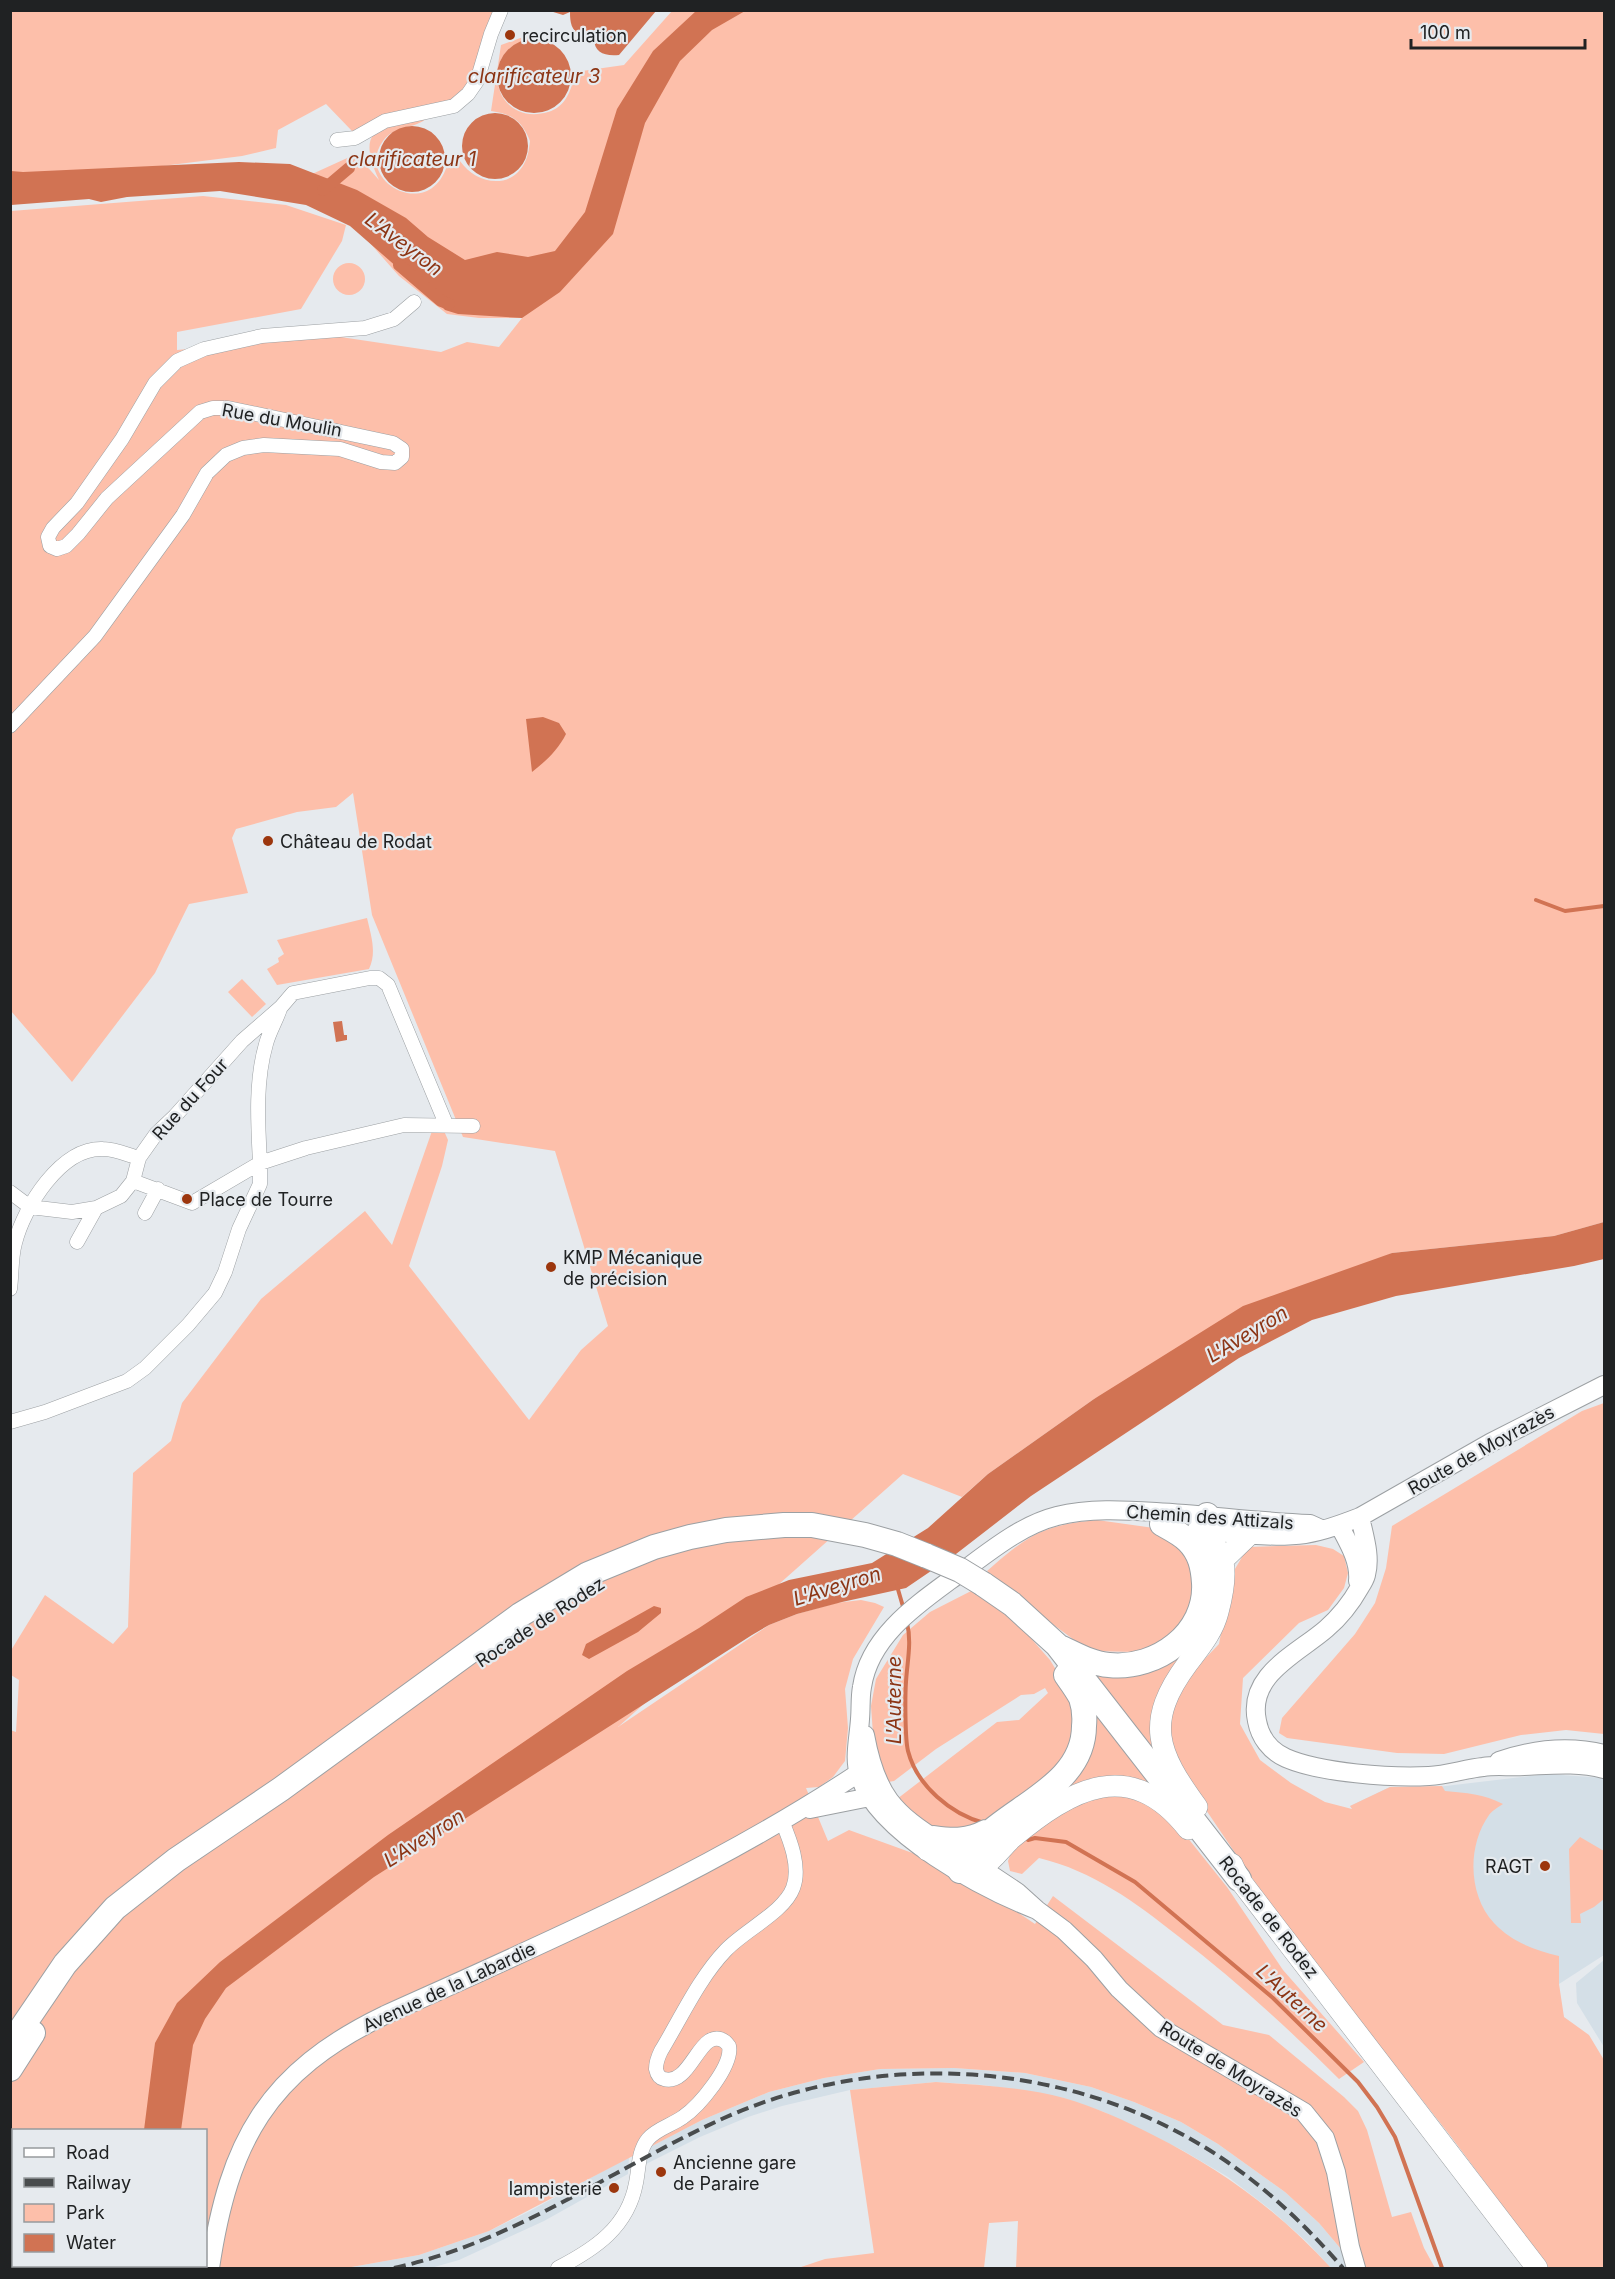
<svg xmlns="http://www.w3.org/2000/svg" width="1615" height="2279" font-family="Inter,sans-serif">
  <rect width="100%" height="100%" fill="#e6eaee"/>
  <path fill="#d4dfe7" d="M1547,1774L1604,1778V1955L1559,1984L1350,1806L1390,1787H1437Z
    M1604,1960V2047L1577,2003L1576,1983Z
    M954,2068L1025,2073L1091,2087L1134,2102L1181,2122L1218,2144L1285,2192L1319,2223L1357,2268H1331L1307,2242L1271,2210L1228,2177L1182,2150L1104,2112L1063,2098L1026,2091L983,2085L936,2082L850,2090L782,2106L748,2117L700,2137L646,2164L650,2147L702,2120L769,2092L824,2078L880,2069Z
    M629,2157L628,2174L544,2221L459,2260L431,2268H346L419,2255L489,2231L530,2211Z"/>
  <path fill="#fdbfaa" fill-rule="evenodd" d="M10,11H495L470,82L453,99L440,108L376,121L352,131L326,104L278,130L276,148L242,156L11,185Z
    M672,11H1604V1222L1554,1236L1392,1253L1094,1399L988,1474L962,1497L903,1474L618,1727L769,1625L797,1614L836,1603L861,1600L875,1603L884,1607L853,1659L845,1689L848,1728L845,1761L833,1777L819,1787L806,1788L828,1841L849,1830L918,1855L992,1895L1035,1924L1053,1896L1223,2025L1269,2035L1344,2097L1358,2111L1367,2130L1392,2217L1411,2212L1424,2248L1435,2268H1357L1319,2223L1285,2192L1218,2144L1181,2122L1134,2102L1091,2087L1025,2073L954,2068L880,2069L824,2078L769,2092L702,2120L489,2231L419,2255L346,2268H11L10,1730L16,1732L19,1680L11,1675L10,1652L45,1595L113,1644L128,1627L133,1473L171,1441L182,1403L261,1299L365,1211L392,1245L432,1131H444L448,1140L442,1166L409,1266L529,1420L581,1350L608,1326L555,1151L463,1137L372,915L353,793L336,807L297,812L236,829L232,838L248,893L189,904L155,973L72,1082L11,1011V211L203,196L286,205L346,225L342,241L301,309L177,332V350L334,336L441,352L467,342L499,347L522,318H479L447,314L399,276L310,175L356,154L379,180C354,127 381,125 427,118C414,130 396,124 383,141C353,181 432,225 448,162L460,161C475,183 509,191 524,164C528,157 529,149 530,141C522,121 512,114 491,111L501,45L534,33L540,39C475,39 489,129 548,112C566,107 572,89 575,72L624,65ZM14,2130H206V2266H14Z
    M333 279a16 16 0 1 1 32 0a16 16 0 1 1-32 0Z
    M367,918C371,935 377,953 369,969L277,985L267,969L279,962L278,958L284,954L277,940Z
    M242,979L266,1004L252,1017L228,992Z
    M1604,1403V1734L1566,1730L1521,1735L1444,1754L1397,1753L1287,1738L1279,1733L1282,1718L1355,1634L1375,1603L1386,1568L1392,1526L1582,1411Z
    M1097,1520L1154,1528L1189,1553L1197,1595L1171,1640L1136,1652L1089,1651L1012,1594L987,1571C1027,1536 1042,1525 1097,1520Z
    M1316,1545L1333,1549L1344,1556L1348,1573L1344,1588L1328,1610L1299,1623L1243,1678L1240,1724L1260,1760L1291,1783L1325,1802L1352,1809L1350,1806L1390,1787L1442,1786L1445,1791C1466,1793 1484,1794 1503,1804C1498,1807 1492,1811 1489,1815C1467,1846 1468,1895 1494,1923C1512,1942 1534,1950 1559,1956V1984L1564,2017L1589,2035L1604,2060V2268H1549L1452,2138L1277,1915L1181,1773L1168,1725L1178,1695L1196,1668L1219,1644L1232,1574L1248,1547Z
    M1217,1567L1174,1674L1163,1763L1084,1665L1155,1663Z
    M975,1589L1015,1620L1050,1660L1075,1701L1072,1758L979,1829L929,1828L897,1799L997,1722L1019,1720L1048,1693L1045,1688L1034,1694L1021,1695L936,1749L894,1781L888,1782L878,1761L873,1734L871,1706L876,1679L903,1635L930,1612Z
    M1088,1699L1162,1792L1122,1781L977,1848L1069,1779Z
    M1117,1793L1146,1799L1183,1832L1227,1887L1283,1970L1364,2062L1339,2079C1288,2028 1235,1980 1178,1936C1135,1902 1093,1871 1039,1858L1022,1874L1010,1871L1008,1861L1012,1850L1067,1808Z
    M1580,1837L1604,1851V1899L1594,1907L1580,1914L1581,1923H1571L1569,1849Z
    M936,2082C979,2085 1023,2087 1064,2098C1095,2107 1124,2120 1153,2135C1221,2169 1280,2212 1331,2268H1016L1018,2221L989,2223L984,2268H798L825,2259L874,2253L850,2090Z"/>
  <path fill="#d17353" d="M550,11H656L619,55C602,57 591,50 595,33L581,35C571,31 570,22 570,12L563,15Z
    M696,11H745L712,30L680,61L645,123L613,234L560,292L522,318L458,314L445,310L435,299L438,294L416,273L406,275L350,226L306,205L220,191L127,197L101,202L89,199L11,205V171L23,172L239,162L290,164L357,190L406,218L428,237L465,260L497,252L528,257L555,251L585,212L617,109L653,51Z
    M497 76a37 37 0 1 1 74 0a37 37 0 1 1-74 0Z
    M462 146a33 33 0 1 1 66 0a33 33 0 1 1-66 0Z
    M379 159a33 33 0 1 1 66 0a33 33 0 1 1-66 0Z
    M543,717L559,723L566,734C558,750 546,761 532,772L526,719Z
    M342,1021L344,1035H347V1040L336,1042L333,1022Z
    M1604,1222V1259L1574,1266L1396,1296L1312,1320L1239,1358L1031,1496L956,1554L906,1588L842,1602L797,1614L769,1625L752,1635L374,1877L226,1988L205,2019L193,2045L181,2130H144L155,2043L177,2003L220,1962L388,1835L627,1671L699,1628L746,1597L789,1580L872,1563L928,1528L988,1474L1094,1399L1243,1306L1392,1253L1554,1236Z
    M654,1606L661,1608V1613L638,1632L589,1659L582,1655L586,1644Z"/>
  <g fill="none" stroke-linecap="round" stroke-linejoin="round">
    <path stroke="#d17353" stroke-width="4" d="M1536,900L1565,911L1604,906
      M897,1586L904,1610
      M907,1623C912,1642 907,1663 906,1682C905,1696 905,1739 908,1751C917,1786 951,1814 984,1823
      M1028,1840L1035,1838L1066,1842L1135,1882L1273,1998L1358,2082L1377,2107L1395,2137L1442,2268
      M10,2230L14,2231"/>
    <path stroke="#d17353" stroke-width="12" d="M323,190L349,168
      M399,265L441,301L449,304"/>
    <g stroke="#9ca0a3" stroke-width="15">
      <path id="street" d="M337,140L355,138L385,121L454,106L468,94L477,81L491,34L501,10
        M10,726L95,636L183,515L207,473L226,455L243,448L264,445L340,449L381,462L395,463L402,457V449L393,443L228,408H213L200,412L107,498L78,534L66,546L57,549L50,546L48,537L53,528L77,503L122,439L155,383L177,361L204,349L262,336L365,328L394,319L414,302
        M133,1181L192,1203L260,1163C258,1124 255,1082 266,1044C269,1032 276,1021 280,1009
        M10,1192L30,1207
        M30,1207L72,1212L96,1208L121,1196L133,1181L139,1158L156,1134L175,1116L242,1041L281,1007L293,993L370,978H379L388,985L446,1124
        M145,1213L158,1189
        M77,1242L96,1208
        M10,1289C12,1274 11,1257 15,1243C24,1207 61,1147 103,1149C115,1149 128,1155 139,1158
        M10,1422L45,1412L127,1381L145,1368L188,1325L215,1293L225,1272L239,1229L260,1184V1163L306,1148L404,1125L473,1126
        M558,2268C595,2249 628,2227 636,2183C639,2169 638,2151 648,2139C656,2129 672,2125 683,2117C699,2106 733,2066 729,2046C724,2039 717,2036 709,2041C695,2050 685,2085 664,2079C659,2078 657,2074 656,2069C656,2062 658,2057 661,2051C681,2018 699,1978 726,1950C745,1930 784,1912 793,1888C801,1867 790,1840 782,1821"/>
    </g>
    <g stroke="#9ca0a3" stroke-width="20">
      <path id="secondary" d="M1360,1517C1364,1536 1371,1556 1366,1575C1365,1579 1362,1584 1360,1587C1351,1603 1340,1617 1326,1629C1297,1654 1247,1675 1257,1721C1260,1737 1270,1751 1286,1758C1320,1773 1392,1778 1429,1776C1447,1775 1465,1769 1483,1767C1496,1765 1510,1767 1524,1766C1551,1765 1577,1762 1604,1769
        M1339,1525C1348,1542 1360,1561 1358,1581
        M1197,1529C1226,1534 1276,1538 1305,1534C1324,1531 1342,1524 1360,1517L1490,1443L1604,1385
        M865,1735C876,1795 893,1813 943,1844
        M1499,1761C1534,1749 1568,1745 1604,1754
        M810,1809L880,1795
        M972,1862L1017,1892L1037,1910L1064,1930L1094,1959L1119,1989L1161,2028L1304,2112L1325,2138L1336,2172L1350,2247L1356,2268
        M1037,1910C983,1889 879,1834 860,1777C853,1760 859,1737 860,1719C861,1708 860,1697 862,1687C869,1639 912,1608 949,1581C982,1558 1017,1526 1057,1516C1089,1508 1123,1510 1156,1512C1208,1515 1259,1522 1310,1524L1321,1529
        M210,2268C229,2141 267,2072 385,2015C545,1943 707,1873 854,1776H859"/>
    </g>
    <g stroke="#9ca0a3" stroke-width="22">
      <path id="primary" d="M1223,1560L1250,1534
        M1197,1807C1157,1752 1144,1722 1188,1663C1200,1647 1213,1632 1218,1612C1222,1597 1226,1577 1223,1562C1221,1552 1212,1542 1209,1533C1207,1527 1207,1521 1207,1515
        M927,1850C941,1853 972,1873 982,1867C992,1862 1003,1846 1012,1838C1071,1789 1130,1755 1188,1829
        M1232,1864L1239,1879L1537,2268"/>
    </g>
    <g stroke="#9ca0a3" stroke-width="26">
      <path id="highway" d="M1197,1553V1537L1207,1515
        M983,1584L1012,1604L1057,1645L1239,1879
        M1062,1648C1077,1655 1093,1664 1109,1665C1157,1670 1207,1633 1204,1583C1203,1567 1200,1553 1188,1541C1181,1534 1171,1529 1162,1524
        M934,1838C954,1841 968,1841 986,1832
        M960,1871C963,1857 970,1851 980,1841C1015,1805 1084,1784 1084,1726C1085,1716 1084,1707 1081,1698C1077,1690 1071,1682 1066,1675
        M10,2045L65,1964L115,1908L176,1860L281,1789L520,1615L588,1574L654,1547L690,1537L726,1530L784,1525H812L865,1535L897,1544L927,1556
        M10,2069L33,2033"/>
    </g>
    <use href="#street" stroke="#fff" stroke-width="14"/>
    <use href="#secondary" stroke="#fff" stroke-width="18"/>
    <use href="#primary" stroke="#fff" stroke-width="21"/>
    <use href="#highway" stroke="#fff" stroke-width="24"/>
    <path stroke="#494c4d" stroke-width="4" stroke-dasharray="12 6" stroke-linecap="butt" d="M394,2268C514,2242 614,2168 724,2118C883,2047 1078,2061 1223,2159C1269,2190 1307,2227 1343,2268"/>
    <g stroke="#9ca0a3" stroke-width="26" stroke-linecap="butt">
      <path id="highway-bridge" d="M927,1556L960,1570L983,1584"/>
    </g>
    <use href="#highway-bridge" stroke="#fff" stroke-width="24"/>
  </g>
  <g fill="#9c360d" stroke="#e6eaee" stroke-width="2">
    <circle cx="510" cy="35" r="6"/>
    <circle cx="268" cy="841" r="6"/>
    <circle cx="187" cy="1199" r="6"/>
    <circle cx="551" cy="1267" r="6"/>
    <circle cx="1545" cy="1866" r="6"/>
    <circle cx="661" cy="2172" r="6"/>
    <circle cx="614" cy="2188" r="6"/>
  </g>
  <g text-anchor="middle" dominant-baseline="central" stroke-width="4.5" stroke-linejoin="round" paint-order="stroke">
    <g font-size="18" fill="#202223" stroke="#e6eaee" text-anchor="start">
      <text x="522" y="35">recirculation</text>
      <text x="280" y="841">Château de Rodat</text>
      <text x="199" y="1199">Place de Tourre</text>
      <text x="563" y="1257">KMP Mécanique<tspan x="563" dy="21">de précision</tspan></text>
      <text x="1533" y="1866" text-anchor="end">RAGT</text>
      <text x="673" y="2162">Ancienne gare<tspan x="673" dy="21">de Paraire</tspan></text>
      <text x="602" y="2188" text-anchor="end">lampisterie</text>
    </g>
    <g font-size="18" fill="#202223" stroke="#e6eaee">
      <text transform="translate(282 420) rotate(10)">Rue du Moulin</text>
      <text transform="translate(190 1099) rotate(-48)">Rue du Four</text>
      <text transform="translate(1481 1450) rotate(-29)">Route de Moyrazès</text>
      <text transform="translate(1210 1517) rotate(4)">Chemin des Attizals</text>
      <text transform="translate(540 1622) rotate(-33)">Rocade de Rodez</text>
      <text transform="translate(1269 1917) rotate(52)">Rocade de Rodez</text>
      <text transform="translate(449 1987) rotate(-25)">Avenue de la Labardie</text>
      <text transform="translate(1231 2069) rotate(32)">Route de Moyrazès</text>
    </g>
    <g font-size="20" font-style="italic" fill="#8c3515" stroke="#e6eaee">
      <text x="534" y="76">clarificateur 3</text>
      <text x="412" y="159">clarificateur 1</text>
      <text transform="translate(404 244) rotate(37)">L'Aveyron</text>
      <text transform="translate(1247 1334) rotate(-31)">L'Aveyron</text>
      <text transform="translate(837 1586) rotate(-17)">L'Aveyron</text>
      <text transform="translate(894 1700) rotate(-90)">L'Auterne</text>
      <text transform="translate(424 1838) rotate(-32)">L'Aveyron</text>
      <text transform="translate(1292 1998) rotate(43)">L'Auterne</text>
    </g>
  </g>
  <rect width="1615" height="2279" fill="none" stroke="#202223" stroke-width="24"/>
  <rect x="12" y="2129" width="195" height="138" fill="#e6eaee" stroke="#979a9d" stroke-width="1.5"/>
  <rect x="24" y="2148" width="30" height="9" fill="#ffffff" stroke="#979a9d" stroke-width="1.5"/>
  <text x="66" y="2159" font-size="18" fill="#202223">Road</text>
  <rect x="24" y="2178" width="30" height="9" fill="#494c4d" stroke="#979a9d" stroke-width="1.5"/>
  <text x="66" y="2189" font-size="18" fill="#202223">Railway</text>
  <rect x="24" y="2204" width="30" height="18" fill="#fdbfaa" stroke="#979a9d" stroke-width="1.5"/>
  <text x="66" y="2219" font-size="18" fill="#202223">Park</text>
  <rect x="24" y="2234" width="30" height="18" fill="#d17353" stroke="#979a9d" stroke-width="1.5"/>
  <text x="66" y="2249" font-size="18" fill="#202223">Water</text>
  <path d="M1411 39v9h174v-9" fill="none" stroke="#202223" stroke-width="3"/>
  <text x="1420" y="39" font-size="18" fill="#202223" stroke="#e6eaee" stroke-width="4.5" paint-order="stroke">100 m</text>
</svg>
